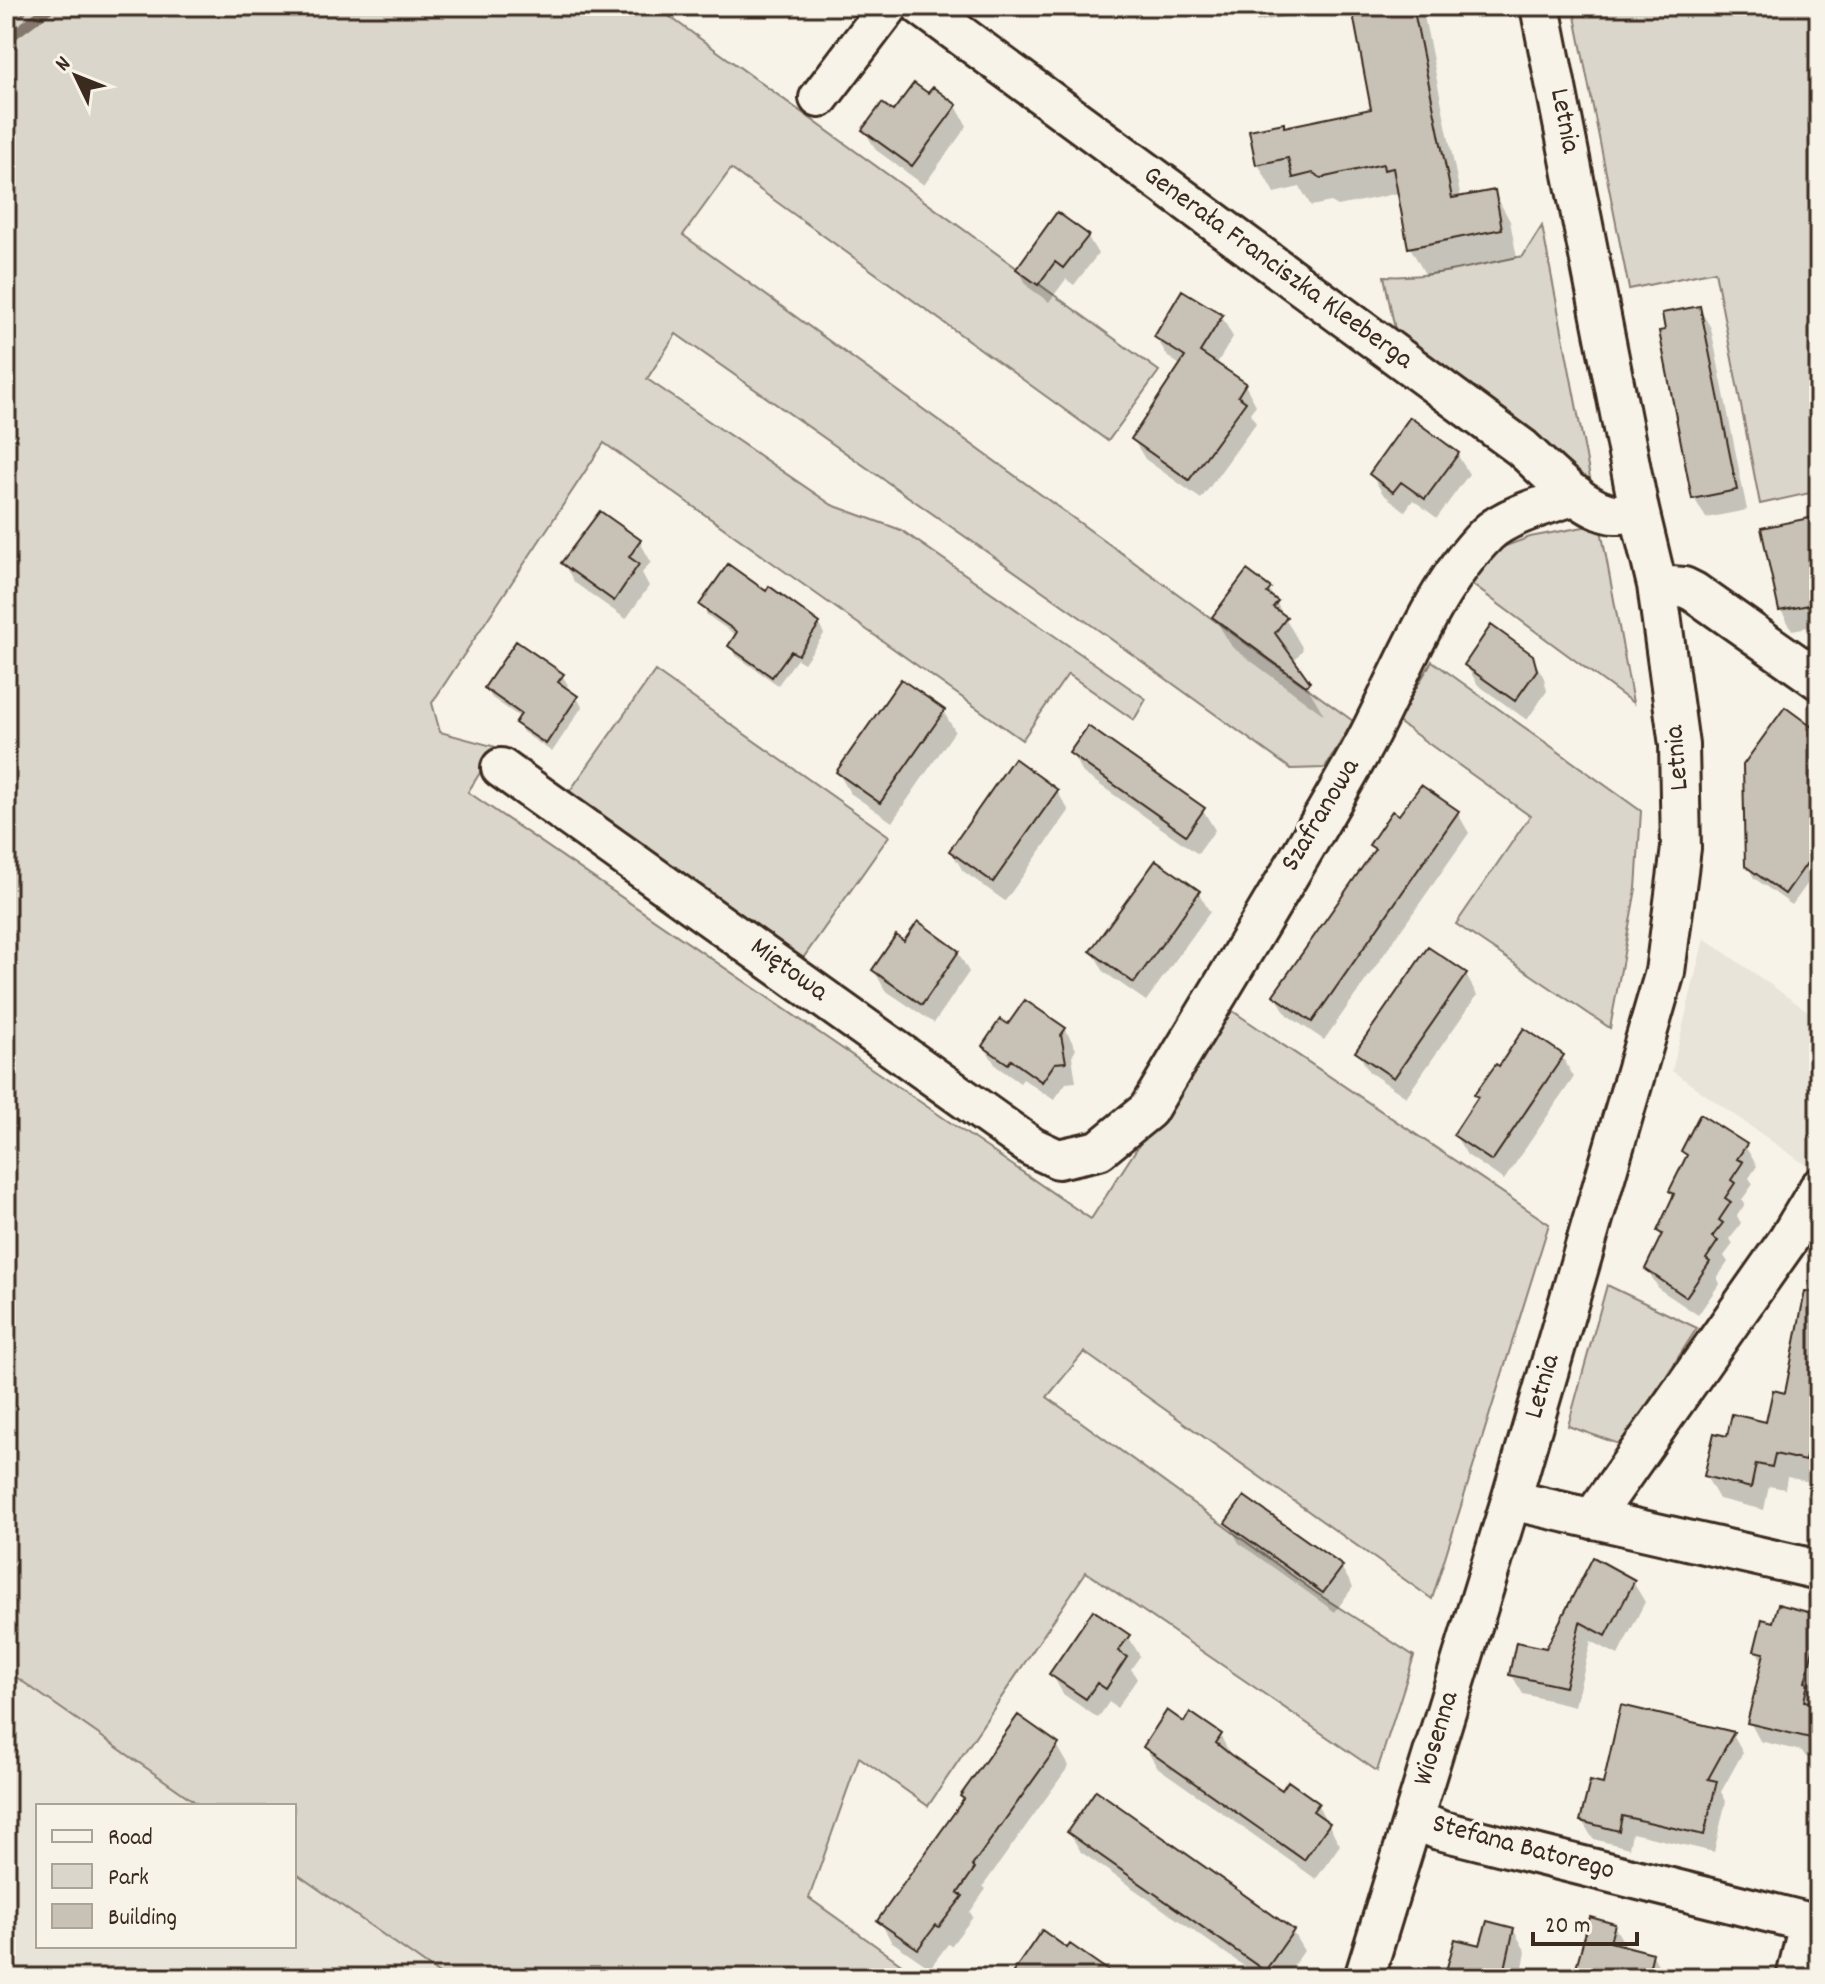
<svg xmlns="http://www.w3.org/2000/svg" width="1825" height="1984" font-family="Dekko,sans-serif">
  <rect width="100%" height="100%" fill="#f7f3e8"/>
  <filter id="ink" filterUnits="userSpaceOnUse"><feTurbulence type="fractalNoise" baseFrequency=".0125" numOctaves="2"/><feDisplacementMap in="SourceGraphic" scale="16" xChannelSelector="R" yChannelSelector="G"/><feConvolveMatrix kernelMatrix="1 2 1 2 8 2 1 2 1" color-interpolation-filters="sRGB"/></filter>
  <g filter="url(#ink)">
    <path fill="#e9e4d9" d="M1704,938L1819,1019V1161L1814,1171L1672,1071Z
      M6,1670L201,1806H38V1946H294V1872L445,1978H6Z"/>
    <path fill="#dbd6cb" stroke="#8b8074" stroke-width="2" d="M33,6H655L1159,371L1108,441L731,169L683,235L1353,721L1325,768L1291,769L1097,629L676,334L647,379L832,505L901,530L1146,699L1134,720L1068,674L1022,740L604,443L432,703L440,732L496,747L468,792L1091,1219L1228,1008L1549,1224L1432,1599L1084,1352L1047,1397L1315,1592L1414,1656L1377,1771L1086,1572L928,1806L859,1757L809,1898L921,1978H445L294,1872V1806H201L6,1670V26Z
      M1573,6H1819V491L1760,504L1715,271L1629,289Z
      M1542,226L1591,483L1397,339L1384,276C1431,279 1477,265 1523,256Z
      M1600,524L1633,703L1474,586L1464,582L1484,554L1530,537Z
      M1432,661L1641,811L1636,889L1610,1028L1456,924L1530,816L1397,721Z
      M655,671L889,836L801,961L567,795Z
      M1607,1285L1697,1328L1622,1445L1568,1426Z"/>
    <path fill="#0003" d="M657,6H679L670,16Z
      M746,6H767L760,16Z
      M1091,6H1148L1097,17Z
      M1248,6H1298L1299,14L1257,22Z
      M1353,6H1422L1461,199L1494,192L1510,221L1517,258L1426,276L1410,247L1399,193L1338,206L1331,202L1311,206L1300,187L1274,193L1258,164L1285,129L1373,111Z
      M928,96L956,106L967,126L924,185L876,150L864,130Z
      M1057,215L1088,237L1098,254L1074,285L1066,279L1049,302L1028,287L1018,269Z
      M1699,308L1711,328L1747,510L1706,518L1694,498Z
      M1222,317L1233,337L1216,365L1245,385L1256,405L1250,413L1256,423L1201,499L1145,459L1133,439L1182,366L1168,357L1156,337Z
      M1457,454L1469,474L1437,518L1413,500L1405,511L1383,494L1371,474Z
      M1819,520V625L1792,630L1781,610Z
      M640,542L651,562L642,573L649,586L626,619L575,583L563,563Z
      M1269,590L1303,649L1293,662L1324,715L1232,647L1214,617Z
      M767,594L819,624L824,634L804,663L797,659L778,685L735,655L730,646L737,636L707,615L702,605Z
      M1532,657L1544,678L1547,691L1527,720L1478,685L1466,665Z
      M562,675L568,685L565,689L577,697L582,707L552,752L523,732L518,723L521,718L492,698L486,688Z
      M943,711L955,731L892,822L850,793L838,772Z
      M1819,734V868L1792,905L1754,878L1747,865Z
      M1071,753L1203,810L1215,830L1198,854L1083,773Z
      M1057,791L1069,811L1005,901L963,871L951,851Z
      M1457,812L1469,833L1324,1040L1287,1015L1275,995L1375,851L1372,845L1400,818Z
      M1198,892L1210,912L1146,1001L1104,972L1093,952Z
      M958,952L969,972L934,1023L885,990L874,970Z
      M1466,975L1477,995L1406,1097L1369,1072L1358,1052Z
      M1009,1027L1065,1029L1076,1049L1072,1056L1076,1082L1066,1083L1054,1100L1023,1079L1020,1083L996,1066L984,1046Z
      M1562,1057L1574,1077L1504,1180L1467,1155L1455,1135Z
      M1745,1146L1757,1166L1749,1178L1753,1184L1742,1200L1745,1204L1737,1216L1741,1223L1730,1239L1733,1244L1724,1256L1728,1262L1717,1278L1720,1283L1698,1315L1659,1289L1647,1269L1663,1237L1659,1231L1675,1197L1671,1191L1687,1158L1684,1151Z
      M1819,1293V1484L1787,1477L1785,1489L1769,1486L1764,1510L1719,1499L1706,1476L1729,1439L1767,1425L1787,1396Z
      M1228,1523L1341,1567L1353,1587L1335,1612L1239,1543Z
      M1594,1560L1633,1582L1645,1602L1618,1655L1591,1641L1575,1706L1523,1694L1511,1674L1547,1651Z
      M1819,1617V1761L1806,1757L1802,1751L1760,1741L1750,1722L1764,1663L1756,1651L1775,1624Z
      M1128,1636L1140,1656L1131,1669L1137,1679L1117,1708L1109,1702L1098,1718L1063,1694L1052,1674Z
      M1622,1707L1733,1734L1743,1752L1721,1792L1726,1801L1714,1852L1632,1833L1629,1848L1593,1839L1582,1821L1604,1787Z
      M1184,1724L1221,1736L1231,1757L1282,1793L1317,1804L1340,1845L1316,1879L1157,1767L1145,1747Z
      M1057,1745L1069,1766L983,1886L986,1889L970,1912L973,1917L951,1946L948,1944L930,1968L891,1941L880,1921Z
      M1069,1832L1292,1931L1304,1951L1285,1978H1261L1081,1852Z
      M1819,1834V1858L1815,1850Z
      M1614,1926L1627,1948L1652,1954L1661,1970L1693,1978H1575Z
      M1513,1929L1526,1952L1523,1967L1565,1978H1446L1482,1948Z"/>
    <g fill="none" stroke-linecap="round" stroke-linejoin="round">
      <path stroke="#84786c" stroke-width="10" d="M6,40L52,6"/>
    </g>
    <path fill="#c8c1b6" stroke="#3b2a1e" stroke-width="2" d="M1391,6H1413L1452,198L1495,190L1502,229L1408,248L1393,168L1384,170L1383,164L1321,178L1313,173L1293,178L1288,158L1256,165L1249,130L1284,123V127L1371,109L1353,14Z
      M914,83L928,93L933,87L957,105L912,166L862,130L882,103L893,111Z
      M1057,212L1089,235L1063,268L1055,262L1038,285L1016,269Z
      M1182,290L1223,315L1200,352L1246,383L1238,396L1246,402L1189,480L1131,439L1185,357L1154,337Z
      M1700,306L1737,490L1692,499L1659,331L1665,330L1662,313Z
      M1410,417L1459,453L1425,499L1401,482L1393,492L1369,474Z
      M600,511L641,540L629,557L639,564L614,601L561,563Z
      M1819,516V603L1779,611L1761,528Z
      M728,564L766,591L769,586L820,623L798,655L791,651L772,677L728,646L737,632L699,605Z
      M1247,570L1271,588L1267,593L1278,601L1273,607L1287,617L1275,633L1310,682L1306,686L1212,617Z
      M1491,625L1533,655L1537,670L1515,701L1464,665Z
      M516,641L564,674L558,682L578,696L546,744L515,723L521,714L484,688Z
      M901,679L945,710L880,803L836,772Z
      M1785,707L1819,732V846L1785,894L1745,866L1743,765Z
      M1088,726L1205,808L1186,835L1069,753Z
      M1014,758L1058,790L993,882L949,851Z
      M1421,785L1459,811L1312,1022L1273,995L1375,849L1369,845L1392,811L1399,815Z
      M1156,860L1200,891L1134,983L1090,951Z
      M918,921L959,951L922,1005L872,970L896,935L904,941Z
      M1428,947L1467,973L1394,1078L1355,1052Z
      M1025,1000L1066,1028L1061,1035L1066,1062L1055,1063L1042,1082L1011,1060L1008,1064L982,1046L1000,1019L1008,1024Z
      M1524,1028L1564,1055L1492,1161L1453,1135L1478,1097L1474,1095L1496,1064L1499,1066Z
      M1700,1114L1747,1144L1737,1159L1743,1162L1731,1180L1735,1183L1725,1198L1731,1202L1719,1220L1723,1223L1712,1237L1718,1241L1706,1259L1710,1262L1686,1297L1645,1269L1662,1234L1657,1231L1674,1194L1669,1191L1687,1155L1681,1151Z
      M1805,1291L1819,1292V1403L1805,1461L1775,1454L1772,1467L1756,1464L1751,1488L1704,1476L1714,1433L1727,1436L1732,1414L1766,1422L1773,1390L1785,1393Z
      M1244,1496L1343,1566L1323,1593L1225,1523Z
      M1593,1557L1635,1580L1606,1636L1580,1622L1565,1687L1509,1675L1516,1642L1546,1648Z
      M1778,1604L1819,1615V1625L1805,1682L1808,1683L1804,1701L1819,1704V1740L1747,1723L1764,1653L1754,1651L1762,1619L1773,1622Z
      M1093,1610L1130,1635L1118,1651L1127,1657L1106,1689L1097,1683L1086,1699L1049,1674Z
      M1621,1705L1734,1732L1708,1779L1717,1781L1704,1835L1622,1816L1619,1831L1580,1821L1590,1781L1603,1784Z
      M1167,1710L1184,1722L1190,1712L1222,1734L1216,1743L1231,1755L1282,1790L1288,1781L1319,1803L1313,1811L1330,1823L1304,1860L1143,1747Z
      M1018,1715L1059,1744L972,1866L975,1868L958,1893L963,1896L939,1927L936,1925L918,1949L877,1921L964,1799L960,1796Z
      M1096,1790L1294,1930L1265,1971L1067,1832Z
      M1590,1917L1615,1924L1610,1942L1653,1953L1647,1978H1573Z
      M1487,1921L1514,1928L1503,1978H1444L1455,1939L1480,1945Z
      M1042,1930L1067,1948L1070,1944L1119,1978H1009Z"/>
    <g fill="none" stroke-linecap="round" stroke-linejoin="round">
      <g stroke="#3b2a1e" stroke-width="44">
        <path id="street" d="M921,6L1522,448C1543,468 1580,506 1608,513C1618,516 1629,512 1639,510
          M819,98L889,6
          M1657,585L1684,587L1694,592L1819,680
          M501,768L1032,1147L1058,1159L1099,1150L1148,1110C1218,992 1292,874 1359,754C1399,682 1429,592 1487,534C1506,515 1550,504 1576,495
          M1511,1500L1819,1570
          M1592,1519L1788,1240L1819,1188
          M1414,1819L1439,1830L1819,1925
          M1364,1978L1511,1500L1665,972L1681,848L1679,745L1657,585L1639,510L1540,6
          M1796,1978L1809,1923"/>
      </g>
      <use href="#street" stroke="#f7f3e8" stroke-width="38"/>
    </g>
  </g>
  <g text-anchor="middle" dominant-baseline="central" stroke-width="7" stroke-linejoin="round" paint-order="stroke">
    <g font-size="28" fill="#3b2a1e" stroke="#f7f3e8">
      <text transform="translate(1563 121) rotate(79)">Letnia</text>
      <text transform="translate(1277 269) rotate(36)">Generała Franciszka Kleeberga</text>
      <text transform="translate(1679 758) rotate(-95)">Letnia</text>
      <text transform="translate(1322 816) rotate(-59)">Szafranowa</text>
      <text transform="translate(788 971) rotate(36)">Miętowa</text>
      <text transform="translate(1544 1387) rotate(-74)">Letnia</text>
      <text transform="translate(1438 1739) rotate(-73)">Wiosenna</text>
      <text transform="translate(1523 1849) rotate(15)">Stefana Batorego</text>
    </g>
  </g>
  <rect width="1825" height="1984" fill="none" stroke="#f7f3e8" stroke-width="32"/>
  <rect x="16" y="16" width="1793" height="1952" fill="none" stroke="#3b2a1e" stroke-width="3" filter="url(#ink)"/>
  <rect x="36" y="1804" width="260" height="144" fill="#f7f3e8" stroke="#aca397" stroke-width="2"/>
  <rect x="52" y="1830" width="40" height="12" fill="#f7f3e8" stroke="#aca397" stroke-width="2"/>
  <text x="108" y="1844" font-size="24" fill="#3b2a1e">Road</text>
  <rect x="52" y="1864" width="40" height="24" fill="#dbd6cb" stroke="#aca397" stroke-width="2"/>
  <text x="108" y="1884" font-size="24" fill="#3b2a1e">Park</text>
  <rect x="52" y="1904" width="40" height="24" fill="#c8c1b6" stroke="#aca397" stroke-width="2"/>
  <text x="108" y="1924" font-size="24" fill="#3b2a1e">Building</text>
  <g transform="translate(76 76) rotate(313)" stroke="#f7f3e8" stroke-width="6" paint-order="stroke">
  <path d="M0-6L14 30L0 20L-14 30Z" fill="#3b2a1e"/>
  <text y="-12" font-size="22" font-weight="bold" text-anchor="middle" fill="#3b2a1e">N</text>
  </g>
  <path d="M1533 1932v12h104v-12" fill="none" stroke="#3b2a1e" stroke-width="4"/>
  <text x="1545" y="1932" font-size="24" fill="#3b2a1e" stroke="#f7f3e8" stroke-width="6" paint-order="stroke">20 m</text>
</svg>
